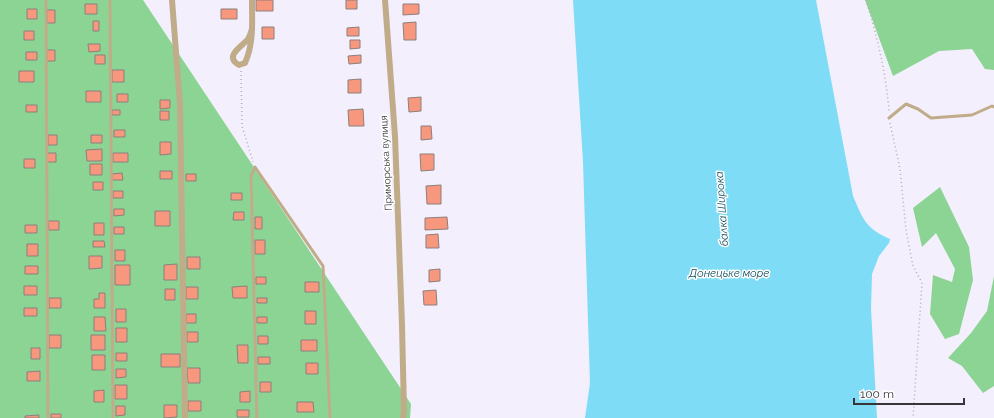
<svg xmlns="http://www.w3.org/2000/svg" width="994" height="418" font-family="Raleway,sans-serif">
  <rect width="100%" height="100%" fill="#f3effc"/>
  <path fill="#8bd494" d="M0,0H143L411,404L410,418H0Z
    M865,0H994V70L985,69L972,49L939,51L893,76Z
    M940,187L969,247L973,280L959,334L945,339L930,314L933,275L952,282L955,269L936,233L922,247L913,208Z
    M994,276V386L983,393L962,366L948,358L971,333L987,311Z"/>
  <path fill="#7edcf6" d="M573,0H816L853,196C863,219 865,228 890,239L889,243L879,256L872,274L871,309L877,418H585L590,383L583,162Z"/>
  <path fill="#f6977e" stroke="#8d7f7c" d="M256,0H273V11H256Z
    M346,0H357V9H346Z
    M85,4H97V14H85Z
    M403,4H419V14L403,15Z
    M27,9H37V19H27Z
    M221,9H237V19H221Z
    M47,10H55V23H47Z
    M93,21H99V31H93Z
    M416,22V40H404L403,23Z
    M262,27H274V39H262Z
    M359,27V36H347V28Z
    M24,31H34V40H24Z
    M350,40H360V48L350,49Z
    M88,44H100V51L89,52Z
    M47,50H55V61H47Z
    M26,52H37V60H26Z
    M95,55H105V64H95Z
    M361,55V63L349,64L348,56Z
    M112,70H124V82H112Z
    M19,71H34V82H19Z
    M361,79V93H348V80Z
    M86,91H101V102H86Z
    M117,94H128V102H117Z
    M421,97V111L409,112L408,98Z
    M160,100H170V108L160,109Z
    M26,105H37V112H26Z
    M363,109L364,126H349L348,110Z
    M112,110H120V115H112Z
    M160,111H169V120H160Z
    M421,126H431L432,139L421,140Z
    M114,130H125V137H114Z
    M48,135H57V145H48Z
    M91,135H102V143H91Z
    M160,142H171V154L160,155Z
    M102,149V161H87L86,150Z
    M47,153H56V162H47Z
    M113,153H128V162H113Z
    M420,154H434V170L421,171Z
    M24,159H35V168H24Z
    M90,164H102V175H90Z
    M160,171H172V179H160Z
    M122,173L123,180H112V174Z
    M186,174H196V181H186Z
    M93,182H103V190H93Z
    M441,185V204H427L426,186Z
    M113,191H123V198H113Z
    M231,193H242V200H231Z
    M114,209H124V215L114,216Z
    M155,211H170V226H155Z
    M234,212H244V220H233Z
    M255,217H262V229H255Z
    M447,217L448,229L425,230V218Z
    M48,221H59V230H49Z
    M94,223H104V235H94Z
    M25,225H37V233H25Z
    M114,227H124V234H114Z
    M438,234L439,248H426V235Z
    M255,240H265V254H255Z
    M93,241H104L105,247H93Z
    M27,244H38V256H27Z
    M115,250H125V261H115Z
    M89,256H102V268L89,269Z
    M187,257H200V269H187Z
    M177,264V280H164V265Z
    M115,265H130V285H115Z
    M25,266H38V274H25Z
    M440,269V281L429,282V270Z
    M256,277H266V284H256Z
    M305,282H319V292H305Z
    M24,286H37V295H24Z
    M247,286V298H233L232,287Z
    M186,287H198V299H186Z
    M165,289H175V300H165Z
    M436,290L437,305H424L423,291Z
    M99,293H105V308H94V299H99Z
    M49,298H61V308H49Z
    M257,298H267V303H257Z
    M24,308H37V316H24Z
    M116,309H126V322H116Z
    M305,311H316V324H305Z
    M186,314H196V323H186Z
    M94,317H105L106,331H94Z
    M257,317H267V323H257Z
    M116,328H127V342H116Z
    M187,332H198V342H187Z
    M49,335H61V348H49Z
    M91,335H105V350H91Z
    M258,336H268V344H258Z
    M301,340H317V351H301Z
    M237,345H248V363H238Z
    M31,348H40V359H31Z
    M116,353H127V361H116Z
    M161,354H180V367H161Z
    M92,355H105V370H92Z
    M258,357H270V364H258Z
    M306,363H318V374H306Z
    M187,368H200V383H188Z
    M116,369H126V377L116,378Z
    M40,371V381H27V372Z
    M260,382H271V392H260Z
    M115,385H127V399H115Z
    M104,390V402H94V391Z
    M250,391V402H240V392Z
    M188,401H201V411H188Z
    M297,402H313L314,412H297Z
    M164,405H177V417L164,418Z
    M116,406H125V415L116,416Z
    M237,410H249V417H237Z
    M51,414H61V418H51Z
    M39,415V418H25V416Z"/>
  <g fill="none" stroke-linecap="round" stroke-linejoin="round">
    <path stroke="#b0adb7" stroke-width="1.5" stroke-dasharray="1 3" stroke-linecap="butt" d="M866,0C877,36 886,73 889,111
      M241,71L242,126L253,162
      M890,123L900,169L906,230L913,266L922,283L913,418"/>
    <path stroke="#c1ac89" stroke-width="3" d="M46,0L48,418
      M110,0L113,418
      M889,118L906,104L918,109L931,118L972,115L992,106L994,107
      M255,167L323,266L330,418
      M255,167L251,176L257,418"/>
    <path stroke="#c1ac89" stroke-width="6" d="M172,0L180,104L185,418
      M385,0L395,136L402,325L404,410L403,418
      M252,29C251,32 250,36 248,39C243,46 223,56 239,65L245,63C254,43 252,21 252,0"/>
  </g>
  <g text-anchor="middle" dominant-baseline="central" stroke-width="3" stroke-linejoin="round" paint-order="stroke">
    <g font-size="10" fill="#36353a" stroke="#fff">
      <text transform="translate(386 163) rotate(-93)">Приморська вулиця</text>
    </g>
    <g font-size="11" font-style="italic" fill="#104856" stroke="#fff">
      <text transform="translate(722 209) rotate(-94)">балка Широка</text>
      <text x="729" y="273">Донецьке море</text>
    </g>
  </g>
  <path d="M854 398v6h110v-6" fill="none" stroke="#36353a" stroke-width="2"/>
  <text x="860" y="398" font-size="12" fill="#36353a" stroke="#ffffff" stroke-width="3" paint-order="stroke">100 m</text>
</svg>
